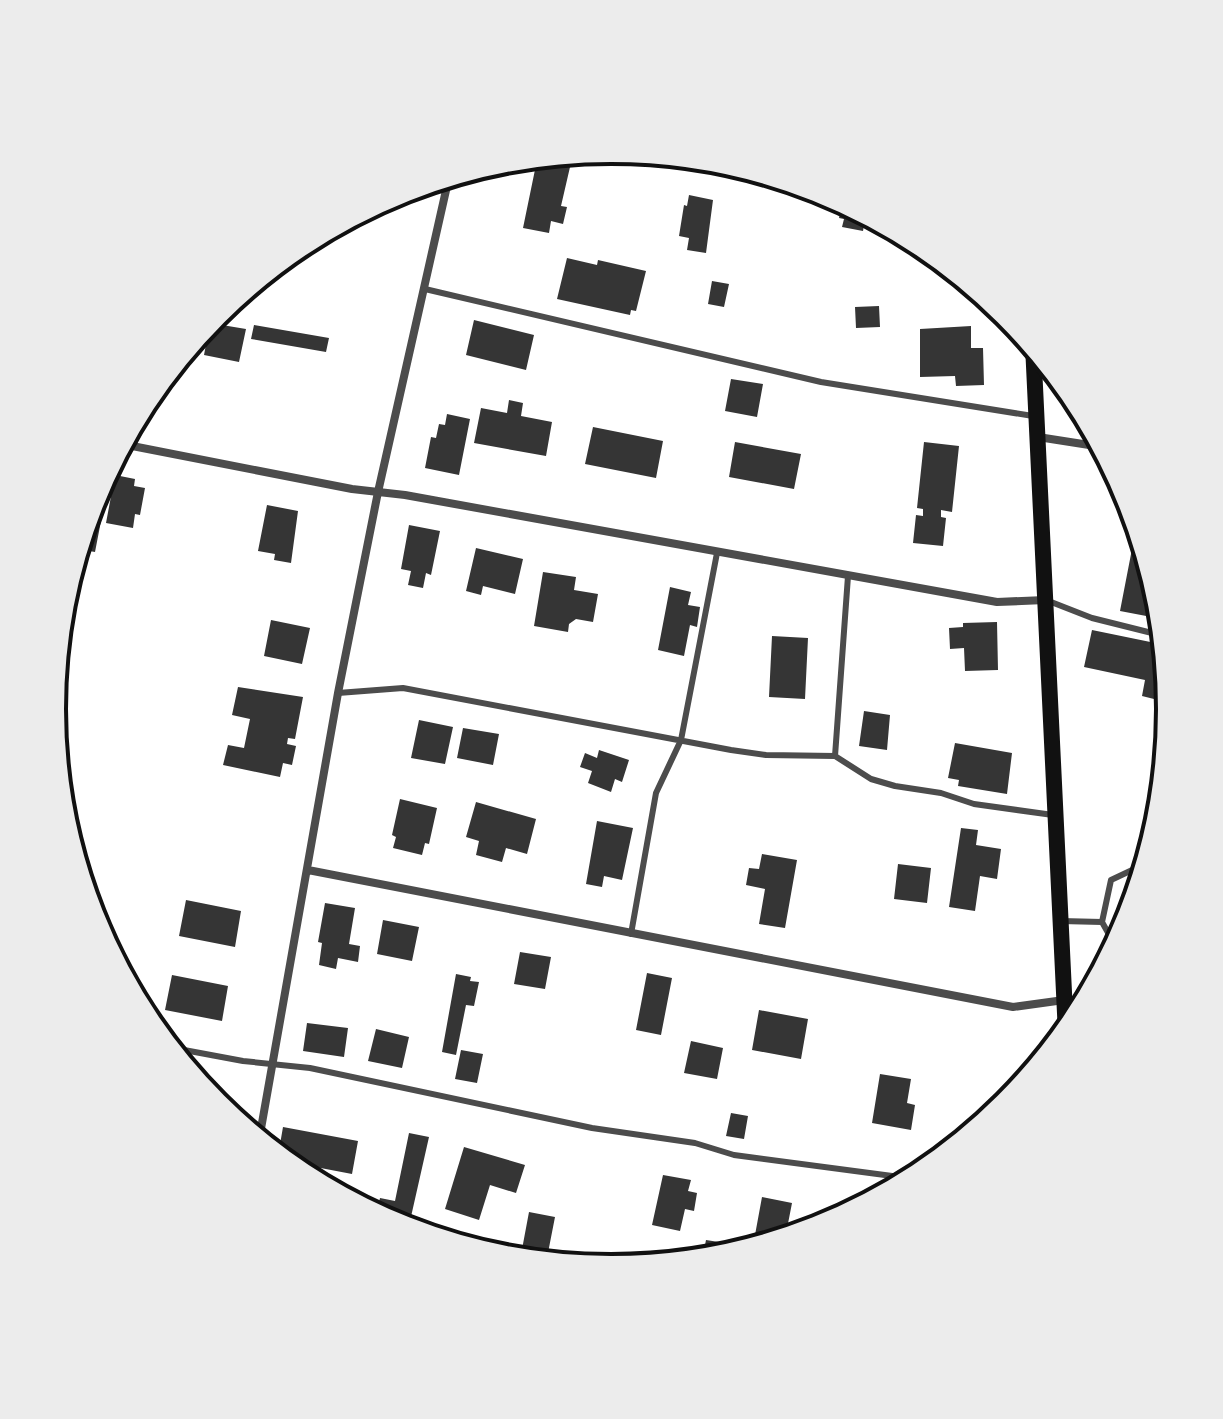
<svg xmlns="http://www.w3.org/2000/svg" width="1223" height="1419" font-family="'Roboto Serif',serif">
  <rect width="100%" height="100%" fill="#fff"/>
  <path fill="#353535" d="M537,160L570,167L561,206L567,207L563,224L551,221L549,233L523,228Z
    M689,195L713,200L706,253L687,250L689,238L679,236L684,205L687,206Z
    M843,202L866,214L863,231L842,227L844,219L839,218Z
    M923,245L926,247L945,263H923Z
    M567,258L597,265L598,260L646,271L636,311L631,310L630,315L557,299Z
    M712,281L729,284L724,307L708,304Z
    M879,306L880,327L856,328L855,307Z
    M474,320L534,335L526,370L466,355Z
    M210,323L246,329L239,362L204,355Z
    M254,325L329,338L326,352L251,339Z
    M971,326V348H983L984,385L956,386L955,376L920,377V329Z
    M731,379L763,384L757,417L725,411Z
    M509,400L523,403L521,416L552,422L546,456L474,443L481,408L507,413Z
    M447,414L470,419L459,475L425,468L431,437L436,438L439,424L445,425Z
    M593,427L663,441L656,478L585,464Z
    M735,442L801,454L794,489L729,477Z
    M924,442L959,446L952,512L941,510V517L946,518L943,546L913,543L916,515L923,516V509L917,508Z
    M115,475L135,479L134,486L145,488L140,515L135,514L133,528L106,523Z
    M267,505L298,511L291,563L274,560L275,554L258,551Z
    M88,518L101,521L95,552L78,549Z
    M1137,523L1160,601L1162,619L1120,611Z
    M409,525L440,531L431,575L426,573L423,588L408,585L411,571L401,569Z
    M476,548L523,559L515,594L483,586L481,595L466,591Z
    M543,572L576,577L574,590L598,594L593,622L576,619L569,624L568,632L534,626Z
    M670,587L691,592L688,605L700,607L697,627L690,625L684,656L658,650Z
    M271,620L310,628L302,664L264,656Z
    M997,622L998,670L965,671L964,648L950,649L949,628L963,627V623Z
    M1092,630L1165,645L1171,710L1170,725L1154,721L1158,700L1142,696L1145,680L1084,667Z
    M772,636L808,638L805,699L769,697Z
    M238,687L303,697L295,739L288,738L287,744L296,746L292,765L283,763L280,777L223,765L228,745L244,748L250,719L232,715Z
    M864,711L890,715L887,750L859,746Z
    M419,720L453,727L445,764L411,758Z
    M463,728L499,734L493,765L457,758Z
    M955,743L1012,753L1007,794L958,786L959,780L948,778Z
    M599,750L629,760L622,782L615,779L611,792L588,783L592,771L580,767L585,753L597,758Z
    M400,799L437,808L429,844L425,843L422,855L393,848L396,837L392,835Z
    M476,802L536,819L527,854L506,848L502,862L476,855L479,841L466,837Z
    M597,821L633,828L622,880L604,876L602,887L586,884Z
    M961,828L978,830L976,845L1001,849L997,879L980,876L975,911L949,907Z
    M762,854L797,860L785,928L759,924L765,889L746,885L749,868L759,869Z
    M898,864L931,868L927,903L894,899Z
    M186,900L241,911L235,947L179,936Z
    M325,903L355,908L349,944L360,946L358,962L338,958L336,969L319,965L322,943L318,942Z
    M383,920L419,927L412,961L377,954Z
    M520,952L551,957L545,989L514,984Z
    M647,973L672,978L661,1035L636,1030Z
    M456,974L471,977L470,981L479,982L474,1006L466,1005L456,1055L442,1052Z
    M172,975L228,986L222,1021L165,1010Z
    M759,1010L808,1019L801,1059L752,1050Z
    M307,1023L348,1028L344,1057L303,1051Z
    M376,1029L409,1037L402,1068L368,1061Z
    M691,1041L723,1048L717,1079L684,1073Z
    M461,1050L483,1054L477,1083L455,1079Z
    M880,1074L911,1079L907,1103L915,1105L911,1130L872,1123Z
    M731,1113L748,1116L744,1139L726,1136Z
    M283,1127L358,1141L352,1174L284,1161L278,1156Z
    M409,1133L429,1137L408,1230L376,1215L380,1198L395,1201Z
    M464,1147L525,1165L516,1193L490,1185L479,1220L445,1209Z
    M663,1175L691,1180L688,1191L697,1193L694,1211L685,1209L680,1231L652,1225Z
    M762,1197L792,1203L785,1239L755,1235Z
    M529,1212L555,1217L546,1263L520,1260Z
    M706,1240L738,1245L736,1253L702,1260Z"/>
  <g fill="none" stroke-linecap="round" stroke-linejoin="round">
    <path stroke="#4c4c4c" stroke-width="6" d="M425,289L821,382L1033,416
      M1046,600L1092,618L1164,636
      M338,693L403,688L731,750L766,755L835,756L871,779L895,786L941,793L974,804L1053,815
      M835,756L848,576
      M1061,921L1102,922
      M631,934L656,793L681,740L717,553
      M1116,947L1102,922L1111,880L1147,863
      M168,1047L243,1061L310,1068L592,1128L695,1143L734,1155L915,1179"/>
    <path stroke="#4c4c4c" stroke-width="8" d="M1038,437L1102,447
      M122,444L352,489L405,495L997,602L1045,600
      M308,870L1013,1007L1064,1000
      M259,1140L338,693L378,492L449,177"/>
    <path stroke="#111" stroke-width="16" d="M1033,345L1066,1034"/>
  </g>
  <path d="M0 0H1223V1419H0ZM66 709a545 545 0 1 1 1090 0a545 545 0 1 1-1090 0Z" fill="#ececec" fill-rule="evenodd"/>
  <path fill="none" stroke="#111" stroke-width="4" d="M66 709a545 545 0 1 1 1090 0a545 545 0 1 1-1090 0Z"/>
</svg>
